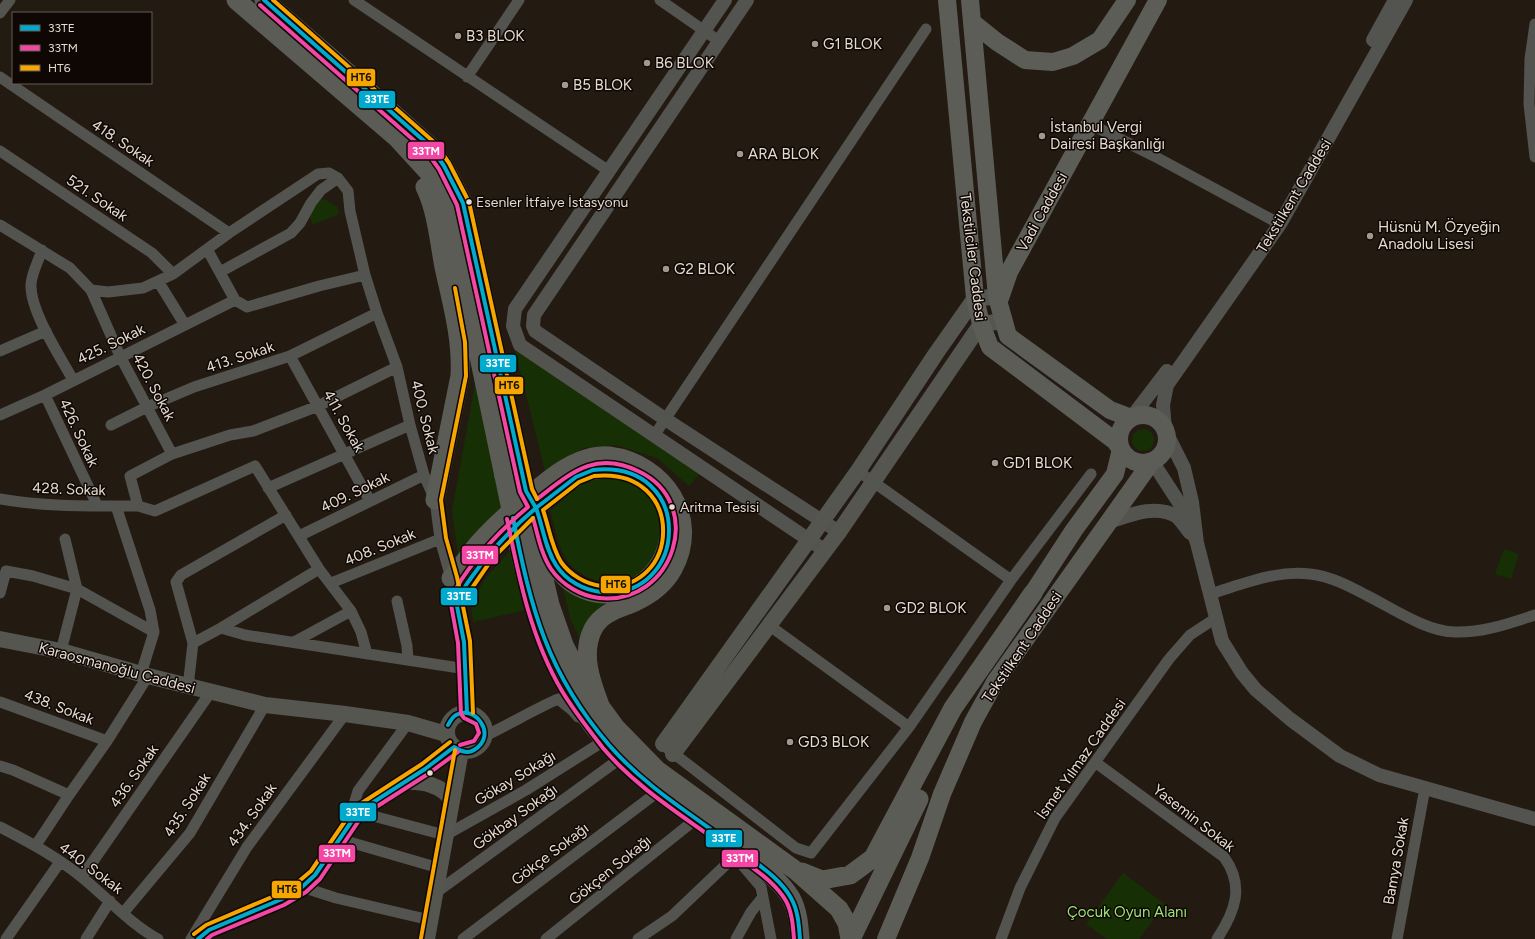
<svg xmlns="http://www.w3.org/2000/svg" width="1535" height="939" font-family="Figtree,sans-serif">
  <rect width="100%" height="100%" fill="#231b12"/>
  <path fill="#172f04" d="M324,199L337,206L339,214L312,225L310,215L315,201Z
    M514,347L701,472L689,486L657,458L616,445L583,448L546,475Z
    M477,373L503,510L459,561L452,511Z
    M1132 440a11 11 0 1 1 22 0a11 11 0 1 1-22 0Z
    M597,478C607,478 624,476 633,481C653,490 670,516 664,539C663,545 652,563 648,568C629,591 586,585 569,563C558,548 555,528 550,511L580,485Z
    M1504,549L1519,554L1511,579L1495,574Z
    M511,550L525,610L473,622L471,606L484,580Z
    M562,583L581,597L607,604L584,649L570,618Z
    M1123,873L1165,904L1139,939H1107L1086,924Z"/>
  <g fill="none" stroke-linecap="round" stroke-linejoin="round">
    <path stroke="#535350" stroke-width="11" d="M354,0L609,171
      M660,0L719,41
      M0,13L10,0
      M1535,24L1530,59L1529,104L1535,157
      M0,77L229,233
      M467,77L519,0
      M1090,124L1154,156L1280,224
      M0,151L152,253L173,274
      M0,225L70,268L91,290L108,292L143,288L173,274L229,233L318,174L329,173L338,178L348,191L350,211L365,275L377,313L397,367L410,425L424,475L435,500L440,539L451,578L464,642L467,713
      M207,249L235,300L247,307L319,286L365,275
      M42,250C39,260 31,274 31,285C30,311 60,356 73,380
      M220,272L291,233L300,223L311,203L321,190L338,178
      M158,281L185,325
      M91,290L120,356L172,454
      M0,351L46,331
      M290,356L370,501
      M45,395L97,505
      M0,415L45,395L235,300
      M111,425L147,407L194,387L290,356L377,313
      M654,436L926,29
      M858,471L1011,580
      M268,488L410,425
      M0,499C46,507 91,506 138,506
      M116,506L150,610L154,632L141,674
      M299,536L424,475
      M331,583L440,539
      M0,593L6,571L33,576L77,589L154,632
      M1210,594C1243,584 1275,570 1310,574C1330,576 1349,586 1366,595C1392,608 1427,632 1455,632C1483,633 1510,623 1535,615
      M397,601L407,646L408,660
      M770,626L909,727
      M221,628L319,569
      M294,642L351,611
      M193,643L176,582L181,575L286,515
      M61,651L77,589L65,539
      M367,654L361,632L351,611L319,569L255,466L155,511L138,506L130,476L172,454L230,435L253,431L318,406L397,367
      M188,687L193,643L221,628L245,635L466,669
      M0,702L107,741
      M408,723L358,791L354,804L358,812L437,833
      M485,736C510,724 533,710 558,699L572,710L578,717
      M668,749L796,848L811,853L909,727L1011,580L1091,474
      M1095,762L1224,857C1245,886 1235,912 1217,939
      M0,766L13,770L69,795
      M0,827C29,842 59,858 84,879C107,898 132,925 158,939
      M444,836L526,790L599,744
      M339,839L439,868
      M36,845L69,795L107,741L148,676
      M734,855L761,887L771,939
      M82,877L210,693
      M302,887L336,898L430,920
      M434,894L614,763
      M124,912L190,833L265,705
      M6,939L60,862
      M86,939L110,901
      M191,939L247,847L345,714
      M463,939L655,794
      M546,939L691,823
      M638,939L672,916L735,856
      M736,939L751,912L763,897
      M1001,939L1020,888L1055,818L1169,659L1190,635L1216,618
      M1397,939L1425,788"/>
    <path stroke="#535350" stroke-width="14" d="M725,0L515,309L513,326L520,345L824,550
      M747,0L534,315L533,326L535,331L665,419L839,532
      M1373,40L1395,0
      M1131,418L1167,371
      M1152,461L1187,515L1197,543L1222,641L1242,673L1256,690L1290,719L1340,756L1379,775L1535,819
      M1109,522C1130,515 1155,504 1176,516C1181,520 1186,528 1190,533
      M1197,543L1192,502L1184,468L1165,430L1163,405L1167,385L1280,224L1406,0"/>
    <path stroke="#555650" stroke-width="16" d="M0,639L61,651L148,676L265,705L345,714L408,723L446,734
      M447 732a19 19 0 1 1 38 0a19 19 0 1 1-38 0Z
      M663,744L858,471L937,352L975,298L997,297
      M673,754L839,532L981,324L1004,321
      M404,782C422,781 443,785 452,801
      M198,939L209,930L282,899L302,887L315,875L326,860L358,812L425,769L454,747
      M427,939L461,751"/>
    <path stroke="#5d5d58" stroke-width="18" d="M947,0L975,298L981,324L990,347L1115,441L1121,449
      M970,0L997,297L1008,336L1110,410L1131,418
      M972,22L997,42L1025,60L1053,62L1073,56L1100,40L1127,0
      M1000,298L1009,272L1158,0
      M1119 439a24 24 0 1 1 48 0a24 24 0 1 1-48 0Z
      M1033,593L1074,530L1115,474L1121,449
      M886,939L920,858L942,794L973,722L995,682L1152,461"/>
    <path stroke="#5c5c56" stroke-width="19" d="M236,0L397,138L430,174L441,195L454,237L504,476
      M264,0L338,64L431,147L444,166L463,203L526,491
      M425,187C437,212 439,241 444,267C452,304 462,338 460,376L435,500
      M545,541C547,548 550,557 554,563C586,616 661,597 669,537
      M536,545L550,605L564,645L584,684L616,728L657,770L795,870L839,909L847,923L850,939
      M519,548C535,622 558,691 611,747C649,788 697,817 741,851C758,865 779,878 791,898C798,911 799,925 800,939
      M451,578C462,567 469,554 479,543C499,520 527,497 551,478C567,466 588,454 609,456C664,463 701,518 673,569C665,584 650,595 635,602C619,609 602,612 593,629C580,655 592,684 601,708
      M456,601C481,556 516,523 556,492C564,487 572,478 581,474C596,468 619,467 634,475
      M802,872L822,880L850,875L873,858L953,708L1033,593
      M851,939L919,799"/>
    <path stroke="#5c5c56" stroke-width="19" d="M504,476L519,548
      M526,491L536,545"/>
    <g stroke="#0e0703" stroke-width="7">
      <path id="bus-1" d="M264,0L431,147L444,166L463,203L526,491L536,508
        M593,470C697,459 689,601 601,592C584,590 566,581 556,565C545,548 543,527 536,508L576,477Z
        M513,518C531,609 547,673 609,745C646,788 696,817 741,851C758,865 780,878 791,898C798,910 799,925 800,939
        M467,713L464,642L456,601C477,565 504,535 536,508
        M198,939L209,930L282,899L302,887L315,875L358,812L425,769L454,747C460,751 468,754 474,750C499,735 474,704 456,715C452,717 450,722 448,725"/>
    </g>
    <g stroke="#0e0703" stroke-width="7">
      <path id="bus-2" d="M260,5L426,151L439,169L457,205L520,492L528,507C497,533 469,563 450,599L458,643L461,714L464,718L476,724L479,733L474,741L460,745
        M533,518C538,535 541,554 551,569C562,585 581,596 599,598C674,606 707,503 638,471C594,450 570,474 537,499
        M507,519C519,578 531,639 562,691C574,711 589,730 603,748C640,792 692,821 737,856C754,869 775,882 786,901C792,912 793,926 794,939
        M207,939L212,935L284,905L306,892L320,879L362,816L428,774L458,752"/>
    </g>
    <g stroke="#0e0703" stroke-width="7">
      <path id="bus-3" d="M273,0L435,143L449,163L469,202L532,489L537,499
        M455,288L465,342L466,376L441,500L446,538L457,577L470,641L473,713
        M594,476C688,466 682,595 601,586C586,584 570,575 561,562C551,546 549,527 543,510L579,482Z
        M461,604L492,559L533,518
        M194,934L206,925L279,894L298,882L311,871L354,808L422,764L450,742
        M421,938L455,750"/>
    </g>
    <use href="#bus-1" stroke="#00a9ce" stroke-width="4"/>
    <use href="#bus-2" stroke="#f346a5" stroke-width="4"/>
    <use href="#bus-3" stroke="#f7a600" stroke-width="4"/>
  </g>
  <g fill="#a2988e" stroke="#0e0703" stroke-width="1.5">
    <circle cx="458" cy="36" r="4"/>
    <circle cx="815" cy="44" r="4"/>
    <circle cx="647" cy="63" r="4"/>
    <circle cx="565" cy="85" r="4"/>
    <circle cx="1042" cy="136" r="4"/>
    <circle cx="740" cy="154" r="4"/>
    <circle cx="1370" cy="236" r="4"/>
    <circle cx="666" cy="269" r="4"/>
    <circle cx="995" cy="463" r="4"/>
    <circle cx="887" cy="608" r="4"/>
    <circle cx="790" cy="742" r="4"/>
  </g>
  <g fill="#e6dbd0" stroke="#0e0703" stroke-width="1.5">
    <circle cx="469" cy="202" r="3.5"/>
    <circle cx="672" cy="507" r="3.5"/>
    <circle cx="430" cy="773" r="3.5"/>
  </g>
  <g text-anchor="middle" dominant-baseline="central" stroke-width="3" stroke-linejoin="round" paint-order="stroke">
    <g font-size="14" fill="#e6dbd0" stroke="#0e0703" text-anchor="start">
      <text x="476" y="202">Esenler İtfaiye İstasyonu</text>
      <text x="680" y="507">Aritma Tesisi</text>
    </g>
    <g font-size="15" fill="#e6dbd0" stroke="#0e0703" text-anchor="start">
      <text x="466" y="36">B3 BLOK</text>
      <text x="823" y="44">G1 BLOK</text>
      <text x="655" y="63">B6 BLOK</text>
      <text x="573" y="85">B5 BLOK</text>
      <text x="1050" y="127">İstanbul Vergi<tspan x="1050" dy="17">Dairesi Başkanlığı</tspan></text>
      <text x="748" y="154">ARA BLOK</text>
      <text x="1378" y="227">Hüsnü M. Özyeğin<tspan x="1378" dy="17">Anadolu Lisesi</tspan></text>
      <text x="674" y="269">G2 BLOK</text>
      <text x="1003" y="463">GD1 BLOK</text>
      <text x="895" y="608">GD2 BLOK</text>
      <text x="798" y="742">GD3 BLOK</text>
    </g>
    <g font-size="15" fill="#e6dbd0" stroke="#0e0703">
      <text transform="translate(123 143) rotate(34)">418. Sokak</text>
      <text transform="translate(1294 196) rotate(-59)">Tekstilkent Caddesi</text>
      <text transform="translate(97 198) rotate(34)">521. Sokak</text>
      <text transform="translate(1042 212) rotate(-61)">Vadi Caddesi</text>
      <text transform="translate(973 257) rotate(83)">Tekstilciler Caddesi</text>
      <text transform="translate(111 344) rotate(-26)">425. Sokak</text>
      <text transform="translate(240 357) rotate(-18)">413. Sokak</text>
      <text transform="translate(154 387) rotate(62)">420. Sokak</text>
      <text transform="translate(425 417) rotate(76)">400. Sokak</text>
      <text transform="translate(344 421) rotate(61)">411. Sokak</text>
      <text transform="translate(79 433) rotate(65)">426. Sokak</text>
      <text transform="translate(69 489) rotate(2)">428. Sokak</text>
      <text transform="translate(355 492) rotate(-26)">409. Sokak</text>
      <text transform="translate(380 547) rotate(-22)">408. Sokak</text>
      <text transform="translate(1022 647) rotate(-56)">Tekstilkent Caddesi</text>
      <text transform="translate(117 668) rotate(15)">Karaosmanoğlu Caddesi</text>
      <text transform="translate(59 707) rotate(21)">438. Sokak</text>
      <text transform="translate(1081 759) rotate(-55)">İsmet Yılmaz Caddesi</text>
      <text transform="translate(134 776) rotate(-55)">436. Sokak</text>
      <text transform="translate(515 778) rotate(-31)">Gökay Sokağı</text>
      <text transform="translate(187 805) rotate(-57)">435. Sokak</text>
      <text transform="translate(252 815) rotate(-55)">434. Sokak</text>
      <text transform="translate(515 817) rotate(-36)">Gökbay Sokağı</text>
      <text transform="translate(1194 818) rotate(38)">Yasemin Sokak</text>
      <text transform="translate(550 854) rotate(-37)">Gökçe Sokağı</text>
      <text transform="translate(1396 861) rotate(-80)">Bamya Sokak</text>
      <text transform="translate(91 868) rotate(37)">440. Sokak</text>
      <text transform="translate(610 870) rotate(-39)">Gökçen Sokağı</text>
    </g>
    <g font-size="15" fill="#9ce278" stroke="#0e0703">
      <text x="1127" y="912">Çocuk Oyun Alanı</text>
    </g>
  </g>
  <g stroke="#0e0703" stroke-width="1.5">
    <rect x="346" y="68" width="30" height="19" rx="4" fill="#f7a600"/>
    <rect x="358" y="90" width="38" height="19" rx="4" fill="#00a9ce"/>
    <rect x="407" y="141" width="38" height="19" rx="4" fill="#f346a5"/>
    <rect x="479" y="354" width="38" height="19" rx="4" fill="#00a9ce"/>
    <rect x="494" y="376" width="30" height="19" rx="4" fill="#f7a600"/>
    <rect x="461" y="545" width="38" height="20" rx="4" fill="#f346a5"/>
    <rect x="600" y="575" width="31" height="19" rx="4" fill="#f7a600"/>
    <rect x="440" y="587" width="38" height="19" rx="4" fill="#00a9ce"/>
    <rect x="339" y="802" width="38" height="20" rx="4" fill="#00a9ce"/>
    <rect x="705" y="829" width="38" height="19" rx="4" fill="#00a9ce"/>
    <rect x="318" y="844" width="38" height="19" rx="4" fill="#f346a5"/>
    <rect x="721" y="849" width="38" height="19" rx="4" fill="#f346a5"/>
    <rect x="271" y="880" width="31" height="19" rx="4" fill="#f7a600"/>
  </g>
  <g font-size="11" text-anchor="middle" font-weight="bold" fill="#fff">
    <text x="377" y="103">33TE</text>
    <text x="426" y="155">33TM</text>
    <text x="498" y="367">33TE</text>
    <text x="480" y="559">33TM</text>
    <text x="459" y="600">33TE</text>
    <text x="358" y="816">33TE</text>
    <text x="724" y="842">33TE</text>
    <text x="337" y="857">33TM</text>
    <text x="740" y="862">33TM</text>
  </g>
  <g font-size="11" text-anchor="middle" font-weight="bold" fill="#111">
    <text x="361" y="81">HT6</text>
    <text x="509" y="389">HT6</text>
    <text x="616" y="588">HT6</text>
    <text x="287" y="893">HT6</text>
  </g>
  <rect x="12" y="12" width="140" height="72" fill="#0e0703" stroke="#645c55"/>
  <rect x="20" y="25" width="20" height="6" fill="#00a9ce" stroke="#645c55"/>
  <text x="48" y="32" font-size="12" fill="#e6dbd0">33TE</text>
  <rect x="20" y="45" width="20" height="6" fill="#f346a5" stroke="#645c55"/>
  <text x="48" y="52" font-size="12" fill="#e6dbd0">33TM</text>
  <rect x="20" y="65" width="20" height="6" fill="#f7a600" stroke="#645c55"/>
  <text x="48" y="72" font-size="12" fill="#e6dbd0">HT6</text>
</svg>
